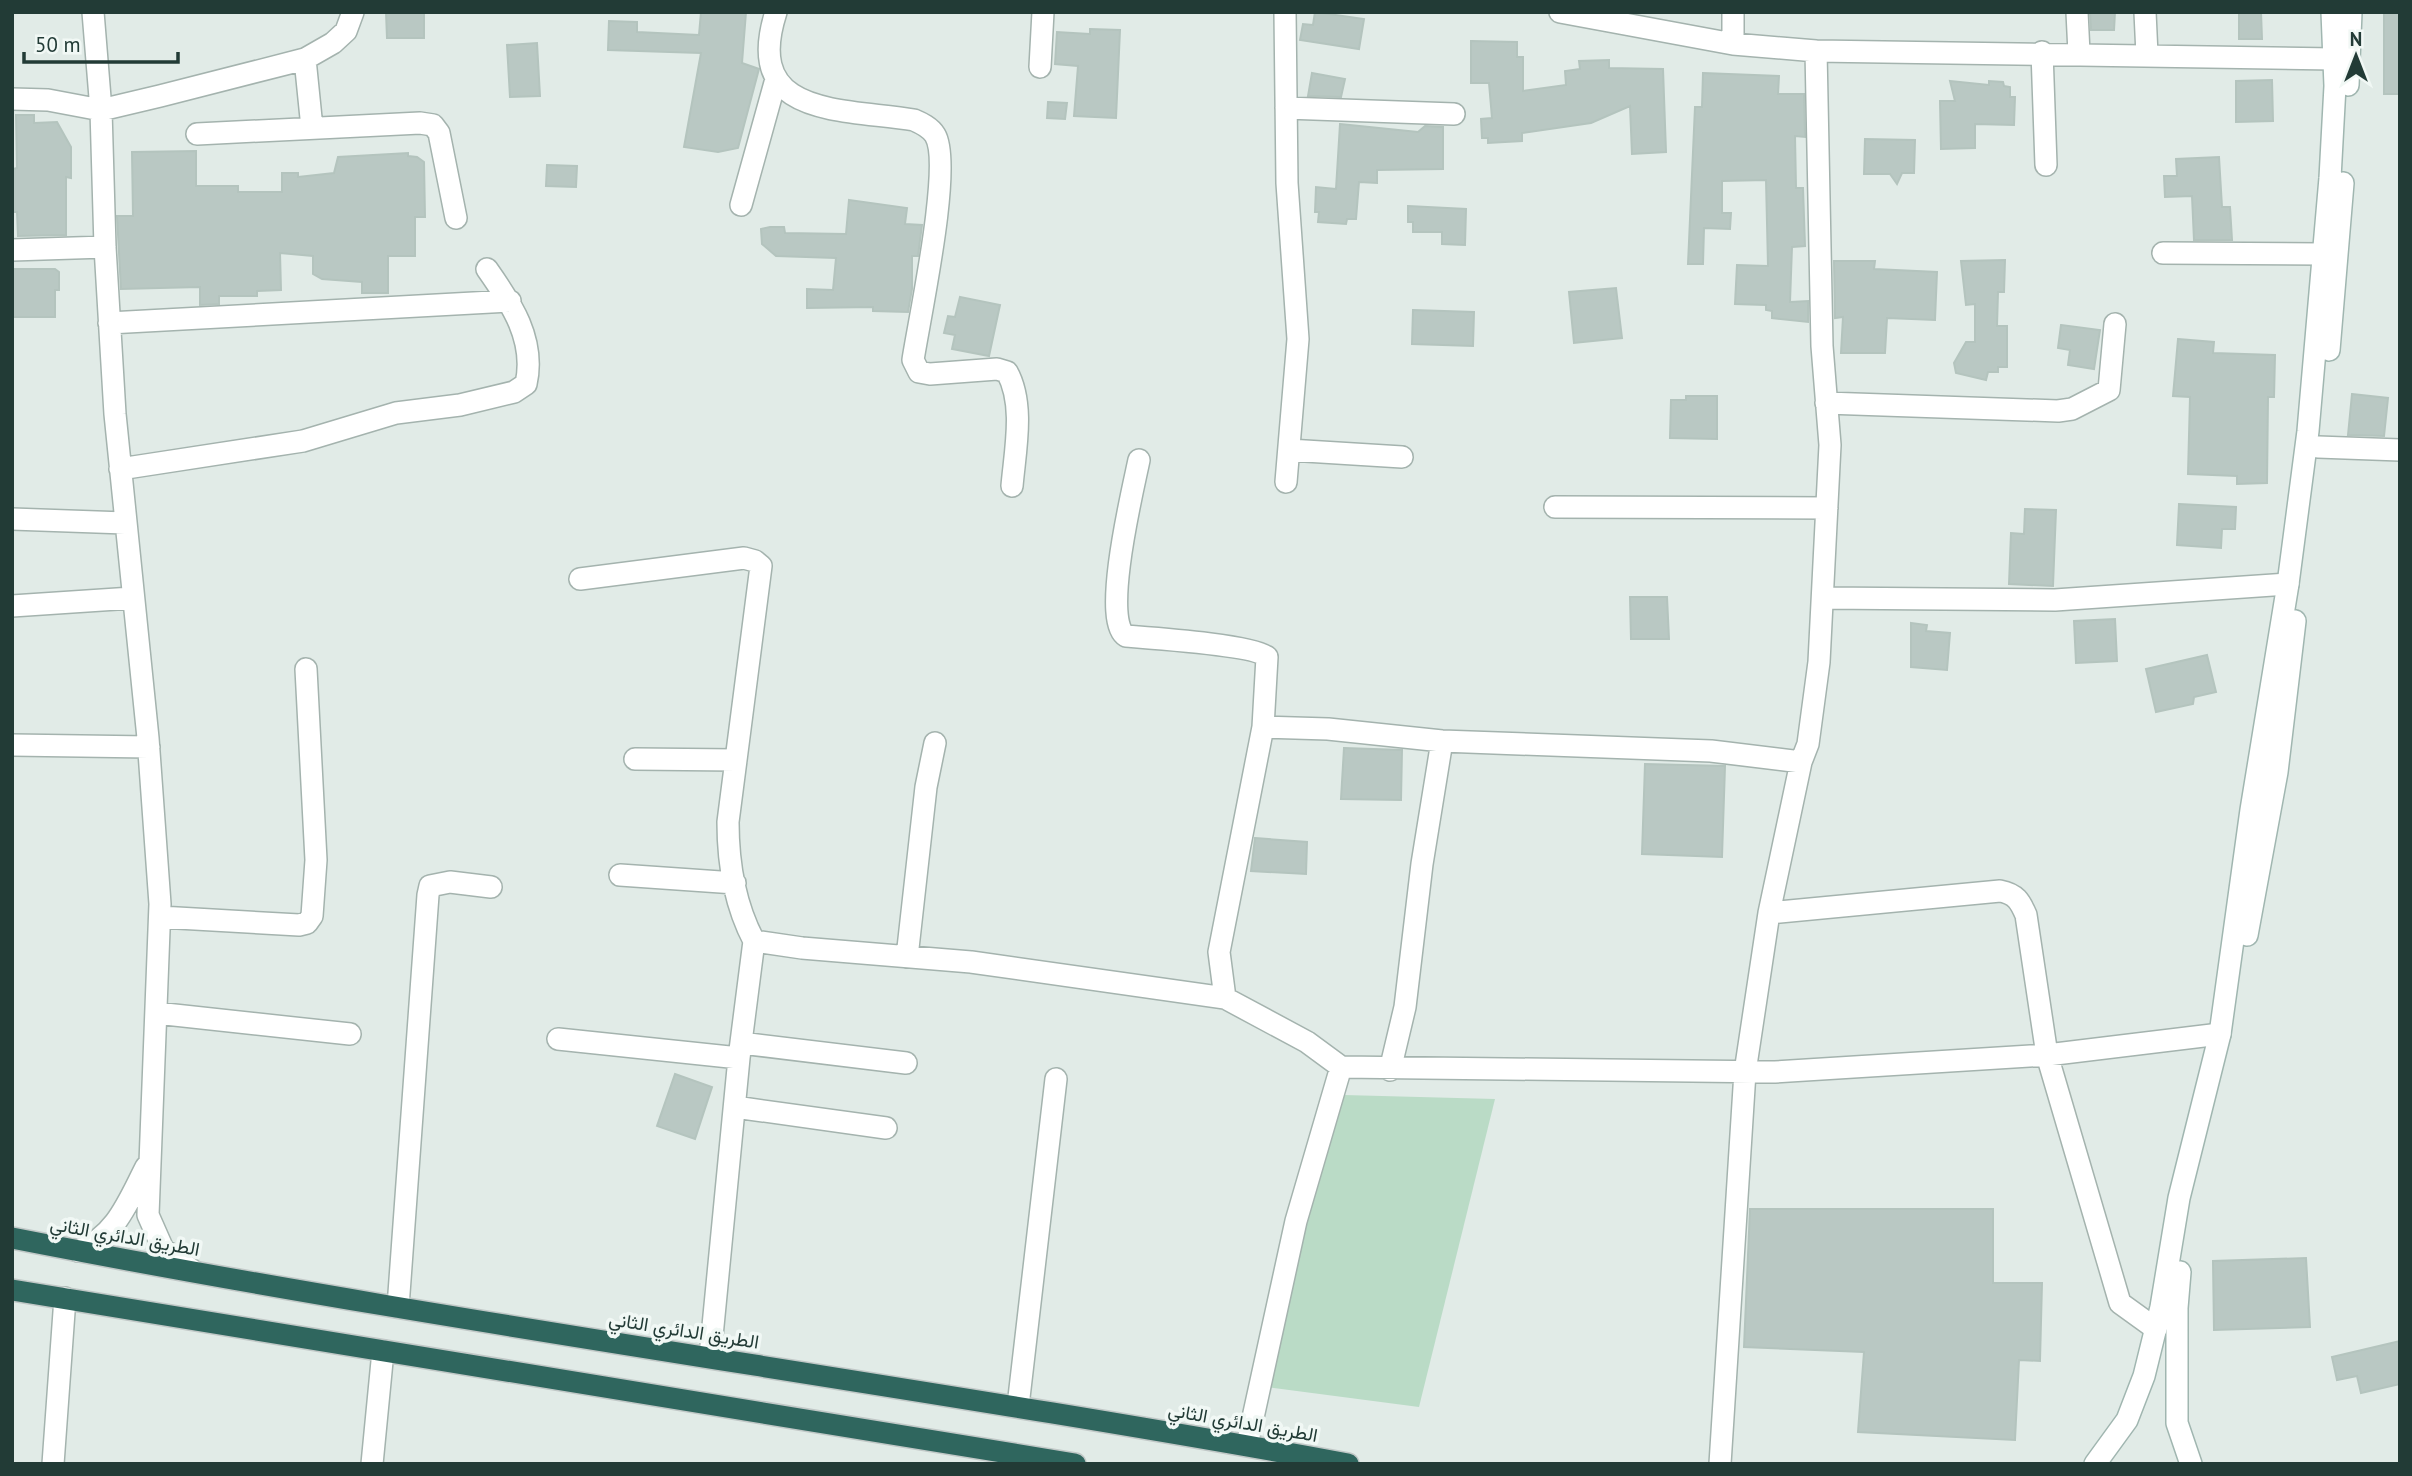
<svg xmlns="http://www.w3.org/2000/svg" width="2412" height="1476" font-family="'PT Sans',Vazirmatn,sans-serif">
  <rect width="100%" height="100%" fill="#e1ebe7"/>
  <path fill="#badbc6" d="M1344,1095L1495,1099L1419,1407L1267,1387L1334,1102Z"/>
  <path fill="#b9c8c3" stroke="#b4c4be" stroke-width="2" d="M386,12H424V38H387Z
    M701,12H746L742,63L759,69L738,148L718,152L684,147L701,53L608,50L609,21L637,22V32L699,35Z
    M1315,12L1364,19L1359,49L1300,40L1303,24L1313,25Z
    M2090,12H2115L2114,30H2091Z
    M2239,12H2261L2262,39H2239Z
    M2384,12H2400V94H2384Z
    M1090,29L1120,30L1116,118L1074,116L1078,66L1055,64L1057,32L1090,34Z
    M1471,41L1517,42V57H1523V91L1566,85L1565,71L1580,69L1579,61L1609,60V68L1663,69L1666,152L1632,154L1630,106L1591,123L1522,133V141L1488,143V138H1482L1481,119L1492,118L1489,83H1471Z
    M537,43L540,96L510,97L507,45Z
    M1312,73L1345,79L1341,97L1308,96Z
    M1703,73L1779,76L1778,94H1804L1805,137L1795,136L1796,188H1803L1805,246L1792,247L1790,302L1808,301V322L1772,318V311L1766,310V305L1735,304L1737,265L1768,266L1766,180L1722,181V213H1731L1730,229L1704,228L1703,264H1688L1695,107H1702Z
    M2272,80L2273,121L2236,122V81Z
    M1950,81L1989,85V81L2003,82L2004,86L2010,87V97H2015L2014,125L1975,124V148L1941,149L1940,101H1955Z
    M1048,102L1067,103L1065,119L1047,118Z
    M16,115H34V123L57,122L71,147V178L66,177V235L18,236L17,212H12L13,169L17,168Z
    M1340,124L1418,132L1425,126L1443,127V169L1377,170V183L1359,182L1356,219H1347L1346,224L1318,222L1319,212H1315L1316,187L1336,189Z
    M1865,139L1915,140L1914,173H1902L1897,184L1890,174H1864Z
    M196,151V186H238V192H282V173H298V177L334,173L338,157L408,153V156L417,157L424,162L425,217H415V256H388V293H362V282L322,279L313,274V256L280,253L281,290L257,291V296H219V304L200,305V287L121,289L117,216H133L132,152Z
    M2219,157L2222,207H2230L2232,240H2194L2192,196L2165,197L2164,176H2177L2176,159Z
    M547,165L577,166L576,187L546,186Z
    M849,200L907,208L905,224L922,225L918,256H912V289L908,312L873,311V307L807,308V289L833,290L836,258L776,256L762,244L761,229L770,227H784L785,233L846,234Z
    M1408,206L1466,209L1465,245L1442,244V232H1413V222H1408Z
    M2005,260L2004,292H1998L1997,326H2007V367H1998V372H1988L1986,380L1956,373L1954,363L1966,342H1975V304L1966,305L1961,261Z
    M1834,261H1875L1874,269L1937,272L1935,320L1887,318L1885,353H1841L1843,317L1835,318Z
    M12,269H55L59,272V290H55V317H12Z
    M1616,288L1622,338L1574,343L1569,292Z
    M960,297L1000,305L989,356L952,349L955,335L944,333L948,316L955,317Z
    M1413,310L1474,312L1473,346L1412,344Z
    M2061,325L2100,330L2094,369L2068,365L2070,350L2058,348Z
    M2178,339L2214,342L2213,353L2275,355L2274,397H2268L2267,483L2237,484V476L2188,474L2190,397L2173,396Z
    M2352,394L2388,398L2384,436L2348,435Z
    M1686,396H1717V439L1670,438L1671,400H1686Z
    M2179,504L2236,507L2235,529H2222L2221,548L2177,545Z
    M2025,509L2056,510L2053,586L2009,584L2011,533L2024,534Z
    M1630,597H1667L1669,639H1631Z
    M2115,619L2117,661L2076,663L2074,621Z
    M1911,623L1927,625L1926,631L1950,633L1947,670L1911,667Z
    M2207,655L2216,692L2194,697L2193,704L2156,712L2146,669Z
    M1344,748L1402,750L1401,800L1341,799Z
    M1645,764L1725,766L1722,857L1642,854Z
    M1255,838L1307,842L1306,874L1251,871Z
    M675,1074L712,1087L695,1139L657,1126Z
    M1750,1209H1993V1283H2042L2040,1361L2019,1360L2015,1440L1858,1432L1864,1352L1744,1347Z
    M2306,1258L2310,1327L2214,1330L2213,1261Z
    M2400,1341V1384L2361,1393L2357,1376L2337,1380L2332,1357Z"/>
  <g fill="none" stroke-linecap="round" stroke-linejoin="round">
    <g stroke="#a4b3ae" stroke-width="24">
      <path id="street" d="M93,12L101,110L105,247L115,414L148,738L160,904L148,1215L163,1249L193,1271
        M776,12C742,118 842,108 914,120C921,123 930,127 935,135C953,164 919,320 913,360L919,372L930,374L997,369L1007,372C1025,404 1015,451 1012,486
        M1285,12L1287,183L1298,339L1286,482
        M1560,12L1733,44V12
        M2077,12L2079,53
        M2145,12L2147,55
        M1816,51L2334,59
        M2042,52L2046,165
        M305,59L312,128
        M1040,67L1043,12
        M12,99L48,100L101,110L160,96L305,59L333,43L346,31L353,12
        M1286,108L1454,114
        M197,134L420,123L433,125L439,133L456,218
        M741,205L776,79
        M12,250L105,247
        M2163,253L2322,254
        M109,323L510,301
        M1826,403L2058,411L2072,409L2109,390L2115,324
        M2318,447L2400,450
        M1289,450L1402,457
        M1139,460C1133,489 1101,621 1126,636C1150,638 1255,645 1267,657L1263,727L1219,952L1225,998L1307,1042L1341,1067L1775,1072L2047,1055L2220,1034
        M120,469L303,441L396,413L460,405L514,392L526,384C536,340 511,303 487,269
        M1555,507L1827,508
        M12,519L125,523
        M580,579L744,558L755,561L761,566L728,822C728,863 735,905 754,941L802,948L971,962L1225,998
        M1823,598L2055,600L2288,584
        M12,606L132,598
        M1263,727L1328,729L1442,741L1711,751L1801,762L1808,744L1819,662L1830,445L1822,346L1816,51L1733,44
        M12,745L149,747
        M635,759L736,760
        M620,875L735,883
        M1769,913L2000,891C2016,894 2020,901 2026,915L2047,1055L2120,1303L2156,1329
        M160,917L299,925L307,923L312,916L316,860L306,669
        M907,957L926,787L935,743
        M156,1013L350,1034
        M558,1039L739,1058
        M741,1043L906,1063
        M1390,1070L1405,1007L1422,864L1442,741
        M735,1107L886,1128
        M78,1251C116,1236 128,1202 146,1167
        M398,1307L428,895L430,886L450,882L491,887
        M710,1357L739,1058L754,941
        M1018,1406L1056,1079
        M1247,1445L1296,1221L1341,1067
        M53,1464L65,1298
        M372,1464L383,1351
        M1720,1464L1745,1072L1769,913L1801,762"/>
    </g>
    <g stroke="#a0b6b0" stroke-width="24">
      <path id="secondary" d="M2348,85L2351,12
        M2329,350L2343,183
        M2247,935L2277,772L2295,621
        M2180,1272L2177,1308V1423L2191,1464
        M2095,1464L2127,1420L2144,1376L2161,1307L2179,1198L2220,1034L2251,810L2288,584L2308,431L2330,178L2335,86L2332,12"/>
    </g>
    <g stroke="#c1c8c7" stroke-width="24">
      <path id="highway" d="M12,1238C456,1325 904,1383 1348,1464
        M12,1290L1075,1464"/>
    </g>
    <use href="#street" stroke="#fff" stroke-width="21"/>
    <use href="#secondary" stroke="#fff" stroke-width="21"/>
    <use href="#highway" stroke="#2f665e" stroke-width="21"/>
  </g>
  <g text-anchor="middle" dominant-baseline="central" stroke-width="7" stroke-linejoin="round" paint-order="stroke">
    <g font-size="19" fill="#223b36" stroke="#f1f8f5">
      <text transform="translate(125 1236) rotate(10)">الطريق الدائري الثاني</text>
      <text transform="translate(684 1330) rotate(9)">الطريق الدائري الثاني</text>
      <text transform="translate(1243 1422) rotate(10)">الطريق الدائري الثاني</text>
    </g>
  </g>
  <rect width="2412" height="1476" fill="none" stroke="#223b36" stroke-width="28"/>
  <g transform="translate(2356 56)" stroke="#f1f8f5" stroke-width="5" paint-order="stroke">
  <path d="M0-5L12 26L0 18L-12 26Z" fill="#223b36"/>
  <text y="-10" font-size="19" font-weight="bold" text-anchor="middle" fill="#223b36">N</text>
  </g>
  <path d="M24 52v10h154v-10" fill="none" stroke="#223b36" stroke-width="3.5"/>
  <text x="35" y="52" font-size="21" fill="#223b36" stroke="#f1f8f5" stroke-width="5" paint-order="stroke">50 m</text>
</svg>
